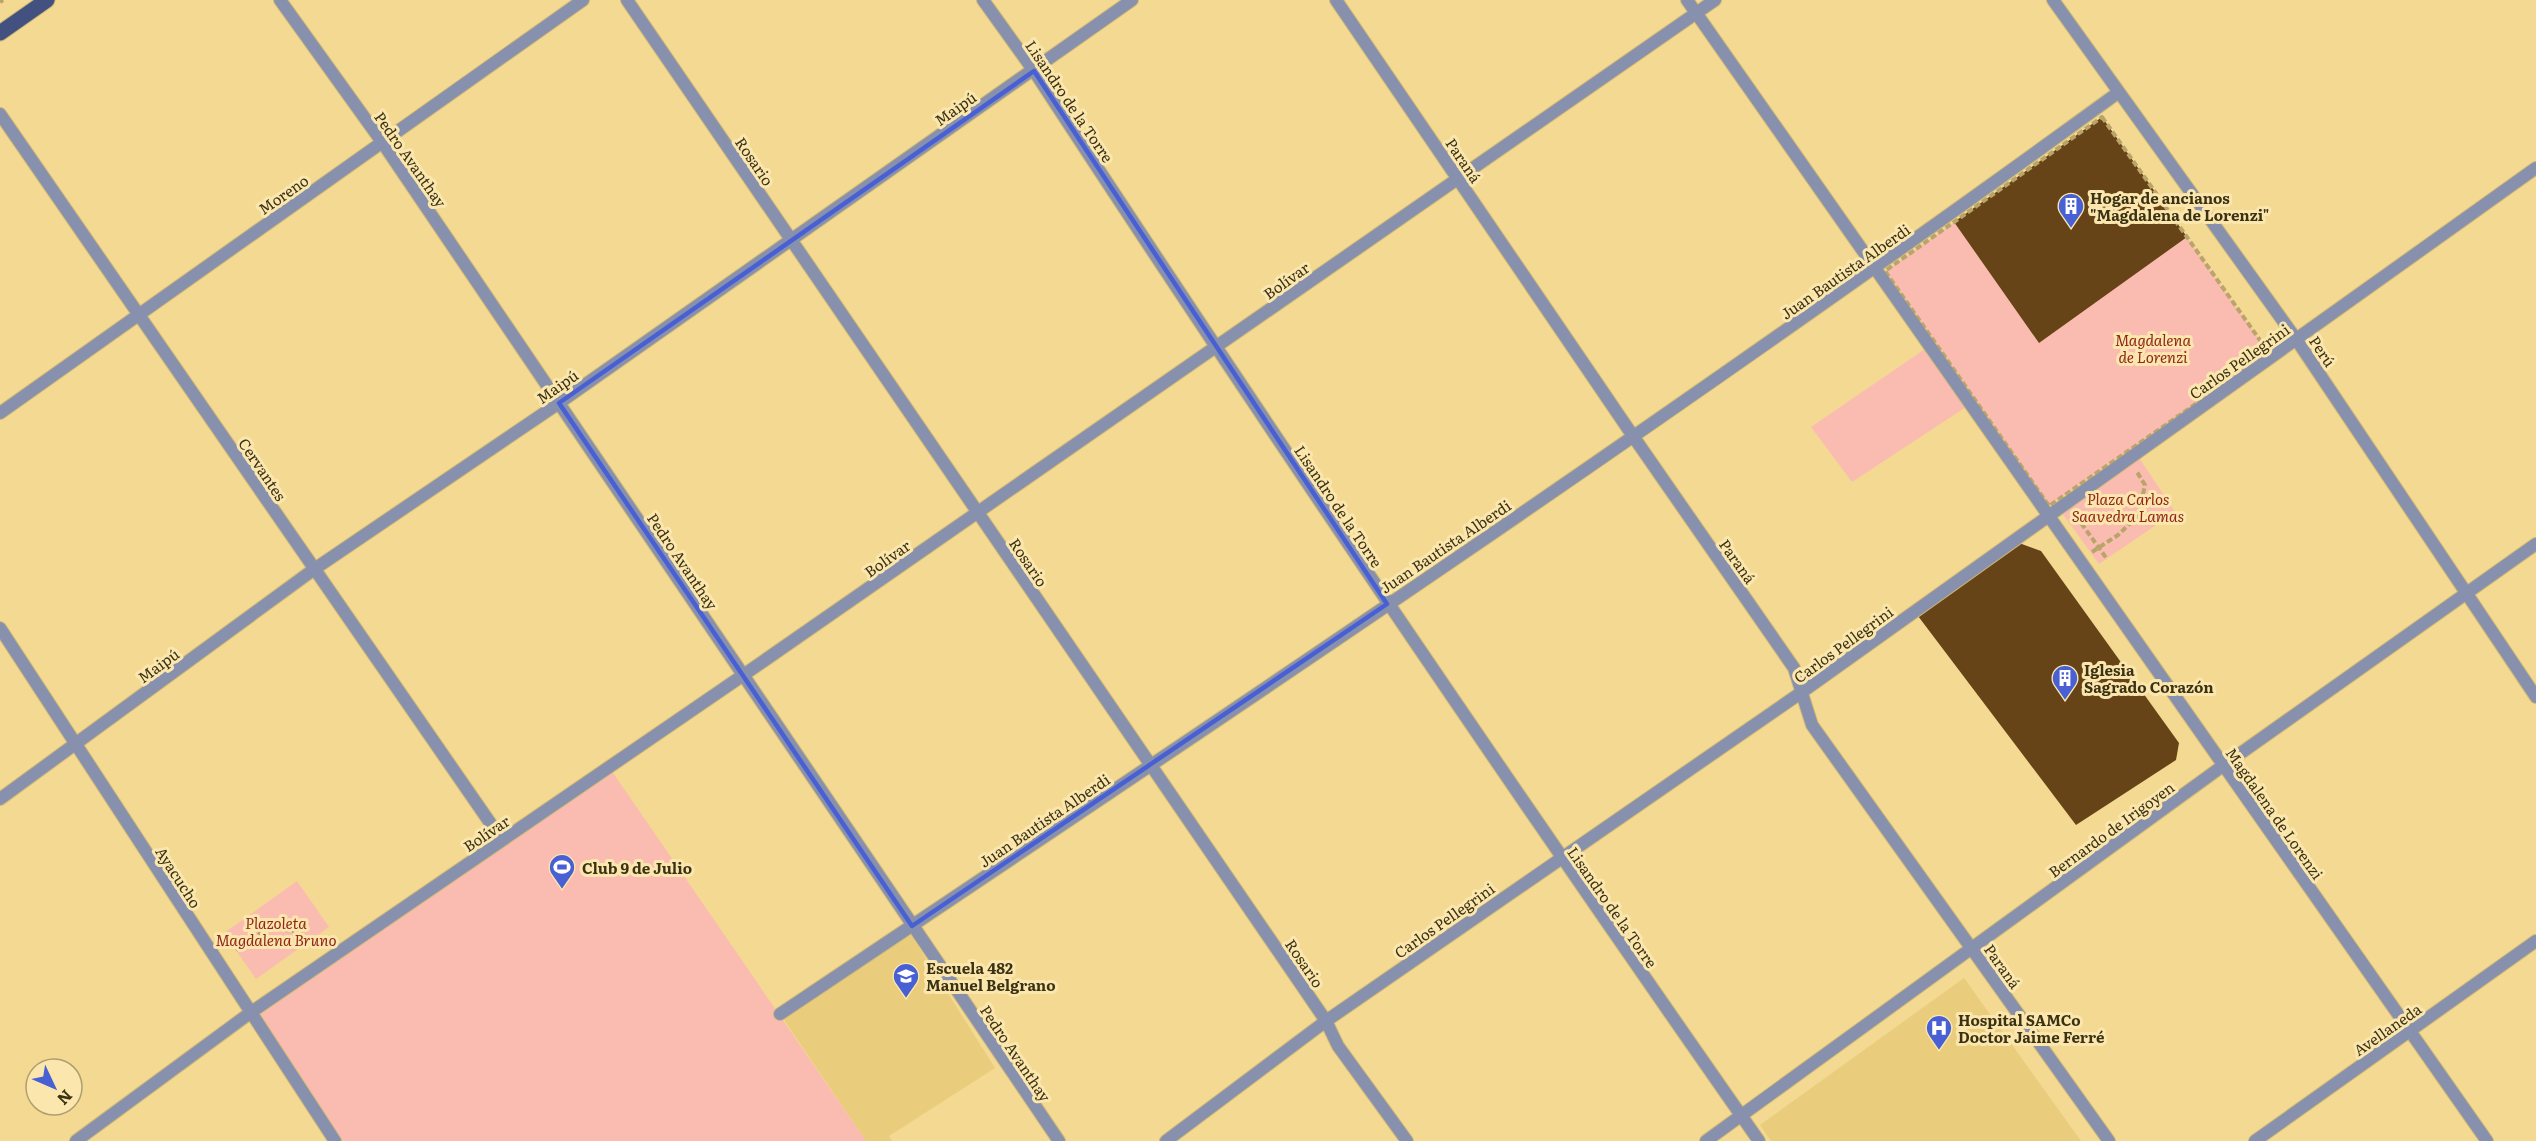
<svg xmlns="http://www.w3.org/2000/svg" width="2536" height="1141" font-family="Literata,serif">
  <rect width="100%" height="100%" fill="#f3d991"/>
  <path fill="#e9cd7c" d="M911,935L995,1068L889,1136L892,1141H866L780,1014Z
    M1964,978L2081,1141H1771L1760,1125Z"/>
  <path fill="#fabcb0" d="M1954,222L2187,237L2269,353L2049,506L1885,271Z
    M1925,349L1966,407L1852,482L1811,427Z
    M2140,459L2175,512L2099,564L2062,513Z
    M609,767L866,1141H335L250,1013Z
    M297,881L329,927L256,979L224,933Z"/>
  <path fill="#664417" d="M2102,117L2187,237L2039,343L1954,222Z
    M2019,543L2041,551L2179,743L2176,760L2076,825L1918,616Z"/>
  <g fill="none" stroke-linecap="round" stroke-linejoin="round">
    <g stroke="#ceb778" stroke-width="14">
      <path id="minor" d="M280,0L382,142L1059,1141
        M627,0L1326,1021L1338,1046L1407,1141
        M983,0L1034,71C1270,432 1512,788 1759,1141
        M1336,0L1633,436L1794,668L1812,725L2109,1141
        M1687,0L2487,1141
        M2053,0L2296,339L2536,697
        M0,114L502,840
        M0,413L583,0
        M0,799L313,570L559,403L1132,0
        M780,1014C1230,713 1681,411 2119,92
        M76,1141L250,1013L742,676L1715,0
        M1166,1141L1326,1021L1802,692L2536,168
        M1706,1141L2224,765L2536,544
        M2255,1141L2536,941"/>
    </g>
    <g stroke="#ceb778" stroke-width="14">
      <path id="tertiary" d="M0,628L335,1141"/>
    </g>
    <g stroke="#ceb778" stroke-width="17">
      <path id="primary" d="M0,33L47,0"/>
    </g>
    <path stroke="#b9a469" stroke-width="4" stroke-dasharray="6 3" stroke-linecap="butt" d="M0,2L3,0
      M2102,117L2269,353L2049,506L1885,271Z
      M2076,516L2107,559
      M2092,552L2118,535L2138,516L2145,485L2137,472
      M236,950L268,928L300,932L308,943"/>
    <use href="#minor" stroke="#8790ac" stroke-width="12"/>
    <use href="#tertiary" stroke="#8790ac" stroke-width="12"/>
    <use href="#primary" stroke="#435181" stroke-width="15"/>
  </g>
  <path fill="none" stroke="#4860d4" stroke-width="4.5" stroke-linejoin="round" d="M1034,71L1387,604L912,926L559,403Z"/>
  <defs>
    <g id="building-pin" transform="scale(1.35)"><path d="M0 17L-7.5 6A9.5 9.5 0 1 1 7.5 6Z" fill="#4860d4" stroke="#fbe7ae"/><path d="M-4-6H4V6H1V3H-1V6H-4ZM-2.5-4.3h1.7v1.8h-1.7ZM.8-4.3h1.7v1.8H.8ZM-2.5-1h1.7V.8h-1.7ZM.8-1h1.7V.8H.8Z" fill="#fff"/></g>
    <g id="stadium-pin" transform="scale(1.35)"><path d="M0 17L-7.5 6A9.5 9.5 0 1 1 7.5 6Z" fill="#4860d4" stroke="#fbe7ae"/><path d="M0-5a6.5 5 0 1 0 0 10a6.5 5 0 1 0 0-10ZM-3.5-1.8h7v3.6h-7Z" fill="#fff"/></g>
    <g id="school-pin" transform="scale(1.35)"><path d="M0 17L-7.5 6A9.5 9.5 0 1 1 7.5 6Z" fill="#4860d4" stroke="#fbe7ae"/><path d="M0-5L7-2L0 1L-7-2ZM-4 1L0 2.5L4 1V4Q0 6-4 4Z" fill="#fff"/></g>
    <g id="hospital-pin" transform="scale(1.35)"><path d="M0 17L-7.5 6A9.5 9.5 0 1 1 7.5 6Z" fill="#4860d4" stroke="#fbe7ae"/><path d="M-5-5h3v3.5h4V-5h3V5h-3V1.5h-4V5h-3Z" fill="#fff"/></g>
  </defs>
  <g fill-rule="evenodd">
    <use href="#building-pin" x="2071" y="206"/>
    <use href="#building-pin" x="2065" y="678"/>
    <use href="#stadium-pin" x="562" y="867"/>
    <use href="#school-pin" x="906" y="976"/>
    <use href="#hospital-pin" x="1939" y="1028"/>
  </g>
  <g text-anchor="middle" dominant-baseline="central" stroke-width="6" stroke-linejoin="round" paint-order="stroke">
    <g font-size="15" fill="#3b3113" stroke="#fbe7ae">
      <text transform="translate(1070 101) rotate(56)">Lisandro de la Torre</text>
      <text transform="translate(955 108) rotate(-35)">Maipú</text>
      <text transform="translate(411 159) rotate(55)">Pedro Avanthay</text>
      <text transform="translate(1464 160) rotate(56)">Paraná</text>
      <text transform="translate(755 161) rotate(56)">Rosario</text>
      <text transform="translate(283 194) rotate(-35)">Moreno</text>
      <text transform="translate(1845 271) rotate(-35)">Juan Bautista Alberdi</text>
      <text transform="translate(1286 280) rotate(-35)">Bolívar</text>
      <text transform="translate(2323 351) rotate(56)">Perú</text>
      <text transform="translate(2239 361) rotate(-35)">Carlos Pellegrini</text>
      <text transform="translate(557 386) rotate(-35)">Maipú</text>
      <text transform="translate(263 469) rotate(56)">Cervantes</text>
      <text transform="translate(1339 506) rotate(56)">Lisandro de la Torre</text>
      <text transform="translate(1445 546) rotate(-34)">Juan Bautista Alberdi</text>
      <text transform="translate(887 558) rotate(-35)">Bolívar</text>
      <text transform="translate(683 561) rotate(56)">Pedro Avanthay</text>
      <text transform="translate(1738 561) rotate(55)">Paraná</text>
      <text transform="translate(1029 562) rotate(56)">Rosario</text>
      <text transform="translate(1843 644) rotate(-36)">Carlos Pellegrini</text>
      <text transform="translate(158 665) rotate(-36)">Maipú</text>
      <text transform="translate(2275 813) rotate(55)">Magdalena de Lorenzi</text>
      <text transform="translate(1044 820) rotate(-34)">Juan Bautista Alberdi</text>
      <text transform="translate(2111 829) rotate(-36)">Bernardo de Irigoyen</text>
      <text transform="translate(486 833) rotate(-34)">Bolívar</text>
      <text transform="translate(179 877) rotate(57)">Ayacucho</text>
      <text transform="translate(1613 907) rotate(55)">Lisandro de la Torre</text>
      <text transform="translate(1444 920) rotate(-35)">Carlos Pellegrini</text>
      <text transform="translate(1305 963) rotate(56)">Rosario</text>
      <text transform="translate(2003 966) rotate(55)">Paraná</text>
      <text transform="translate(2387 1029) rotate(-35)">Avellaneda</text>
      <text transform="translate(1016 1053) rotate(56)">Pedro Avanthay</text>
    </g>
    <g font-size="15" font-weight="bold" fill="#3b3113" stroke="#fbe7ae" text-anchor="start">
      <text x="2090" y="197">Hogar de ancianos<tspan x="2090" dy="17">"Magdalena de Lorenzi"</tspan></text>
      <text x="2084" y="669">Iglesia<tspan x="2084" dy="17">Sagrado Corazón</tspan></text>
      <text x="582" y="867">Club 9 de Julio</text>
      <text x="926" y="967">Escuela 482<tspan x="926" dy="17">Manuel Belgrano</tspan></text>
      <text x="1958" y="1019">Hospital SAMCo<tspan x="1958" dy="17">Doctor Jaime Ferré</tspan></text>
    </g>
    <g font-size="15" font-style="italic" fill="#90271a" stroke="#fbe7ae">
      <text x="2153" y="339">Magdalena<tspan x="2153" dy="17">de Lorenzi</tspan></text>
      <text x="2128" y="498">Plaza Carlos<tspan x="2128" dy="17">Saavedra Lamas</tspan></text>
      <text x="276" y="922">Plazoleta<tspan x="276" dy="17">Magdalena Bruno</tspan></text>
    </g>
  </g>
  <g transform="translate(54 1087) rotate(134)"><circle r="28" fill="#fbe7ae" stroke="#ae9e70" stroke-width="1.5"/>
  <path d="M0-4.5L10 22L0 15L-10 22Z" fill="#4860d4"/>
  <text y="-9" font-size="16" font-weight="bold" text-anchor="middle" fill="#3b3113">N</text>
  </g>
</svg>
